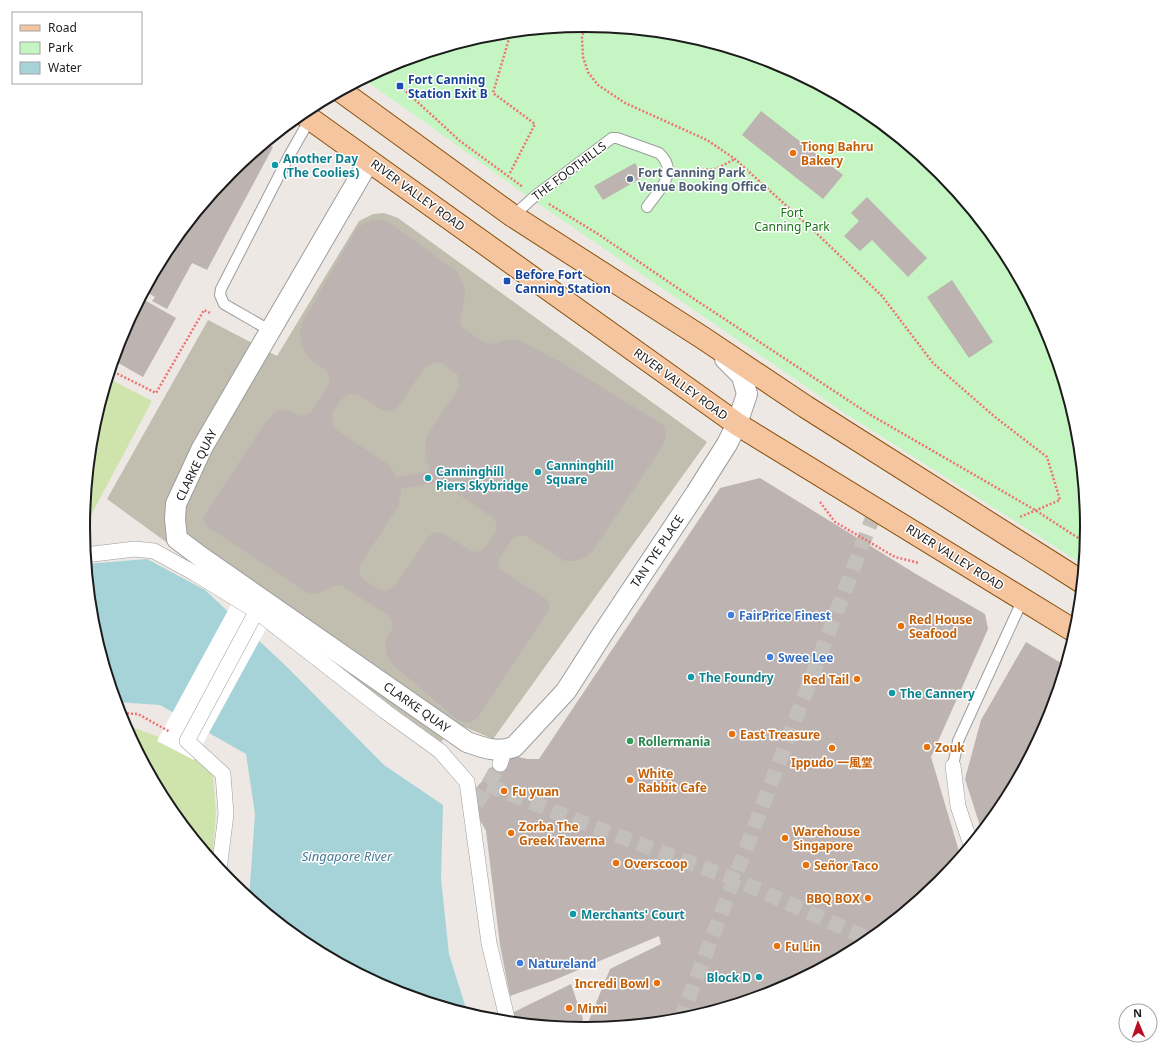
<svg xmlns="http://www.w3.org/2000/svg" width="1170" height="1055" font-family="'Noto Sans','Noto Sans SC',sans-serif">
  <rect width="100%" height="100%" fill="#ede8e3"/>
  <path fill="#c1beaf" d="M384,213L398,218L707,442L493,739L455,723L441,742L107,499L208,320L277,356L359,221L373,214Z"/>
  <path fill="#cee4ac" d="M108,378L152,401L83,530L92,429Z
    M125,727H132L186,747L213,776L216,814L212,861L167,806Z"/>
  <path fill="#c4f5c2" d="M585,25L683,35L778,63L864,110L940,172L1003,249L1049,335L1078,430L1087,528L1084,565L843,412L520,191L419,118L363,79L393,63L487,35Z"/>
  <path fill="#a6d3d8" d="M147,559L205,590L286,666L384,765L443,805L441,879L449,954L468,1015L392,992L306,945L249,899L255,814L246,754L160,705L115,702L92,625L86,564Z"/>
  <path fill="#fff" d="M232,603L268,625L194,760L157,741Z"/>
  <path fill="#bdb3b0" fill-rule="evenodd" d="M761,111L843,175L823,199L742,135Z
    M265,143L273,147L207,270L192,263L167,309L152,301L155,297L144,291L167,248L230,172Z
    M635,163L643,177L603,200L594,186Z
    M867,197L927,258L908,277L872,240L860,251L844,236L859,221L851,213Z
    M372,220H379L389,222L457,272L463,283L465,292L464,303L460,322L462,327L483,342L488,343L494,344L506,340H519L564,364L663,425L666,433L664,444L592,552L584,558L575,561H565L526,536L519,535L513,538L499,559L498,563L500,569L546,599L549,604V610L478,717L471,722H465L459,721L391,663L387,655L386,647V640L392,629V623L389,616L341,585L332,586L325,591L315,594L306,592L206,526L203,520L204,516L265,423L275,412L281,410L289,411L300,416L305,415L310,413L328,386L330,382L327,371L311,360L304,351L301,343L300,333L302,323L357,228L365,223ZM436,363H441L458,375L459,388L427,435L425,448L426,459L430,471L397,477L389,465L335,429L333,424L332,413L343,398L349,394L359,395L382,410L388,412L393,410L398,407L425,367L430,364ZM440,482L492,517L495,520L497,530L488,544L484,549L478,552L471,551L444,534L435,532L429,536L396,584L390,589L384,591L377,589L361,577L359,571L361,563L398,507L401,494V489Z
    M952,280L993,342L969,358L927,297Z
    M141,298L176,318L143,377L113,360L121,335Z
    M760,478L916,574L985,614L988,629L931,757L961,858L940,883L864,945L777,992L683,1020L585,1030L610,969L661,944L659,936L552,981L510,996L500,945L486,831L475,811V789L487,776L490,768L500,764L514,756L527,759H539L720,488Z
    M1026,642L1066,666L1049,720L1003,807L982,832L965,779L981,720Z
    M571,984L583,1019L579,1029L515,1023L512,1013Z"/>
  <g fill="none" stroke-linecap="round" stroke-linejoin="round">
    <path stroke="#c3bfbb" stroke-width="15" stroke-dasharray="15 8" stroke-linecap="butt" d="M488,785L565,816L734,879L871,940
      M476,804L488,785L500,764
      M680,1021L876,509"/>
    <g stroke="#9d9d9d" stroke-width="12">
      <path id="service" d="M513,216L535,196L612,138H617L659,153C680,172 659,190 647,207
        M271,331L224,304L220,295L221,289L289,156L310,119
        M953,766L958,741L1023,599"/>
    </g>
    <g stroke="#9d9d9d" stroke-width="16">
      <path id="pedestrian" d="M85,555L135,549L154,551L196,574L256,611L386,712L440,751L467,782L489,943L508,1022
        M500,764L504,751
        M953,766L958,806L971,845
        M219,870L226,814L223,774L187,741L255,614"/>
    </g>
    <g stroke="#9d9d9d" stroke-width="22">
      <path id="minor" d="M369,161L202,448L176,504L175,519L177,539L201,557L467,742C484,748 496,753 514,747L566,691L603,633L696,493L727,444L737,424L747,394L742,376L725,359"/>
    </g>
    <g stroke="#8a500b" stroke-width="24">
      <path id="primary" d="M341,91L513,216L703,338L806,407L1082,582
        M302,113L737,424L1076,632"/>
    </g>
    <path stroke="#ef7274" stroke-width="2.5" stroke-dasharray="2 2" stroke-linecap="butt" d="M585,25L582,38L583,57L588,72L598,85L625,103L707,140L735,159L812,229L882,296L933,363L995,417L1047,457L1060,500L1020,517
      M400,86L460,141L523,187
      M682,171L716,169L735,159
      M510,173L535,124L493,93L511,32
      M549,204L598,234L682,291L869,414L1035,510L1086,543
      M110,370L156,393L204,310L210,313
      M820,502L835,522L895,557L919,563
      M119,713L138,714L170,732"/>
    <use href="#service" stroke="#fff" stroke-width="10"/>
    <use href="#pedestrian" stroke="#fff" stroke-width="15"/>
    <use href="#minor" stroke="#fff" stroke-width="20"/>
    <use href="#primary" stroke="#f5c5a0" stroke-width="22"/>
  </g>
  <g fill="#1a4fb4" stroke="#fff" stroke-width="1.5">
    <rect x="396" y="82" width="8" height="8" rx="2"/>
    <rect x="503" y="277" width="8" height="8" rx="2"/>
  </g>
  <g fill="#e8710a" stroke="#fff" stroke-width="1.5">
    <circle cx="793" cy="153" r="4"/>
    <circle cx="901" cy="626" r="4"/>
    <circle cx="857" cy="679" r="4"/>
    <circle cx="732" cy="734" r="4"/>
    <circle cx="927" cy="747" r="4"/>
    <circle cx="832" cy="748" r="4"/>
    <circle cx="630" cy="780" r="4"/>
    <circle cx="504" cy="791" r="4"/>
    <circle cx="511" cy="833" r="4"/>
    <circle cx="785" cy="838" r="4"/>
    <circle cx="616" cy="863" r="4"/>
    <circle cx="806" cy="865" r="4"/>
    <circle cx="868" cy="898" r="4"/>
    <circle cx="777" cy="946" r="4"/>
    <circle cx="657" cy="983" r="4"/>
    <circle cx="569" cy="1008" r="4"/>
  </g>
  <g fill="#0f9aa8" stroke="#fff" stroke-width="1.5">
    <circle cx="275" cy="165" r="4"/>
    <circle cx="538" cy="472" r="4"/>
    <circle cx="428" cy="478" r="4"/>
    <circle cx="691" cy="677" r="4"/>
    <circle cx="892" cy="693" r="4"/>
    <circle cx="573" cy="914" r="4"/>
    <circle cx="759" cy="977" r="4"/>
  </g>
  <circle fill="#5c6f8a" stroke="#fff" stroke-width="1.5" cx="630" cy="179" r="4"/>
  <g fill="#3f7fe0" stroke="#fff" stroke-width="1.5">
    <circle cx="731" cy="615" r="4"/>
    <circle cx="770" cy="657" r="4"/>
    <circle cx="520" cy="963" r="4"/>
  </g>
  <circle fill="#2e9e5b" stroke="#fff" stroke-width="1.5" cx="630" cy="741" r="4"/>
  <g text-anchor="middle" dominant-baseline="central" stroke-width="3" stroke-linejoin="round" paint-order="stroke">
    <g font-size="12" font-weight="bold" fill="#164399" stroke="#fff" text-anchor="start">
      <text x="408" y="79">Fort Canning<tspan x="408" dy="14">Station Exit B</tspan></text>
      <text x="515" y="274">Before Fort<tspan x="515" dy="14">Canning Station</tspan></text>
    </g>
    <g font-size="12" font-weight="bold" fill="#c56008" stroke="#fff" text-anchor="start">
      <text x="801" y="146">Tiong Bahru<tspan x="801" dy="14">Bakery</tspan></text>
      <text x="909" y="619">Red House<tspan x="909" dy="14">Seafood</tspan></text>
      <text x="849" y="679" text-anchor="end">Red Tail</text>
      <text x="740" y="734">East Treasure</text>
      <text x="935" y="747">Zouk</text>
      <text x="832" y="762" text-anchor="middle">Ippudo 一風堂</text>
      <text x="638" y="773">White<tspan x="638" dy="14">Rabbit Cafe</tspan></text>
      <text x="512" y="791">Fu yuan</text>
      <text x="519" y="826">Zorba The<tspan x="519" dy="14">Greek Taverna</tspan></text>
      <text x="793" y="831">Warehouse<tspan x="793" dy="14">Singapore</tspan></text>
      <text x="624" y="863">Overscoop</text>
      <text x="814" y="865">Señor Taco</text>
      <text x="860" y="898" text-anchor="end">BBQ BOX</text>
      <text x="785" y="946">Fu Lin</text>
      <text x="649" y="983" text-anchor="end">Incredi Bowl</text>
      <text x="577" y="1008">Mimi</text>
    </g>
    <g font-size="12" font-weight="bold" fill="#0d838f" stroke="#fff" text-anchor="start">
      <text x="283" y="158">Another Day<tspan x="283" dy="14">(The Coolies)</tspan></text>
      <text x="546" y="465">Canninghill<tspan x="546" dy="14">Square</tspan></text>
      <text x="436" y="471">Canninghill<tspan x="436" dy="14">Piers Skybridge</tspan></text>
      <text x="699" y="677">The Foundry</text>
      <text x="900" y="693">The Cannery</text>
      <text x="581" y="914">Merchants' Court</text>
      <text x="751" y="977" text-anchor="end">Block D</text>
    </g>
    <g font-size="12" fill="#1c1c1c" stroke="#fff">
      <text transform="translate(569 171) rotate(-37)">THE FOOTHILLS</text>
      <text transform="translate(418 195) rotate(36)">RIVER VALLEY ROAD</text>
      <text transform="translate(681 384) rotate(36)">RIVER VALLEY ROAD</text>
      <text transform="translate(196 465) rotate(-64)">CLARKE QUAY</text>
      <text transform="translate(657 551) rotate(-56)">TAN TYE PLACE</text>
      <text transform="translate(955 557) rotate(32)">RIVER VALLEY ROAD</text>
      <text transform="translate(417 707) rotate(35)">CLARKE QUAY</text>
    </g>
    <g font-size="12" font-weight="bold" fill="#4e5e75" stroke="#fff" text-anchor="start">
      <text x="638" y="172">Fort Canning Park<tspan x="638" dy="14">Venue Booking Office</tspan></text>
    </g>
    <g font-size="12" fill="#177213" stroke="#fff">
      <text x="792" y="212">Fort<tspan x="792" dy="14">Canning Park</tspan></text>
    </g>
    <g font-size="12" font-weight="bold" fill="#366cbe" stroke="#fff" text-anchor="start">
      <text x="739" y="615">FairPrice Finest</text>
      <text x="778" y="657">Swee Lee</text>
      <text x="528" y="963">Natureland</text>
    </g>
    <g font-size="12" font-weight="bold" fill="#27864d" stroke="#fff" text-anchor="start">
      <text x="638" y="741">Rollermania</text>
    </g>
    <g font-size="13" font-style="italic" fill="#4a7995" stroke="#fff">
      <text x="347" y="856">Singapore River</text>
    </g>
  </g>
  <path d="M0 0H1170V1055H0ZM90 527a495 495 0 1 1 990 0a495 495 0 1 1-990 0Z" fill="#fff" fill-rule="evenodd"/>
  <path fill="none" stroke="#1c1c1c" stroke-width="2" d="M90 527a495 495 0 1 1 990 0a495 495 0 1 1-990 0Z"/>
  <rect x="12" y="12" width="130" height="72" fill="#ffffff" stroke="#a4a4a4"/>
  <rect x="20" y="25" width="20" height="6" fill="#f5c5a0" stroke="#a4a4a4"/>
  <text x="48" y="32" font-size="12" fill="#1c1c1c">Road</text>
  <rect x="20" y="42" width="20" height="12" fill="#c4f5c2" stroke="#a4a4a4"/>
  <text x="48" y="52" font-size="12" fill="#1c1c1c">Park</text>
  <rect x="20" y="62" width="20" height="12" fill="#a6d3d8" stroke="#a4a4a4"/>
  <text x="48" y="72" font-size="12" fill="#1c1c1c">Water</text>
  <g transform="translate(1138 1023) rotate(358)"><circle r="19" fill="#ffffff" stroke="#a4a4a4"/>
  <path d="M0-3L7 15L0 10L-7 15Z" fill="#ba0e24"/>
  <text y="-6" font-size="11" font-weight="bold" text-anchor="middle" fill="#1c1c1c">N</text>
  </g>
</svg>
